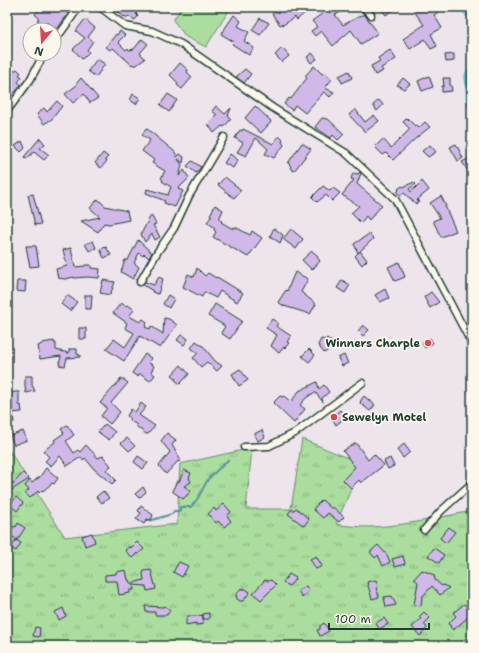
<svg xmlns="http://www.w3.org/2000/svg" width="479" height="653" font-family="'Shantell Sans',sans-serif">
  <defs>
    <pattern id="grass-tufts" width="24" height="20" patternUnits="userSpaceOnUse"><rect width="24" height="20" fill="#abdd9f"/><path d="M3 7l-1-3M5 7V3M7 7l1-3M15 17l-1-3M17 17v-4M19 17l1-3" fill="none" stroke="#8bb482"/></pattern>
  </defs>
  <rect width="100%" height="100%" fill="#eee4eb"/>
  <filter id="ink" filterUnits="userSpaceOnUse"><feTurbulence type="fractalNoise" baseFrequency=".025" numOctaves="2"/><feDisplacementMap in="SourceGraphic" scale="8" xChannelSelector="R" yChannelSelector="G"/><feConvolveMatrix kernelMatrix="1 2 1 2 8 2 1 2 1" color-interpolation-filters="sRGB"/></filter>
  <g filter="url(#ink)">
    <path fill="url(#grass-tufts)" stroke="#658d6a" d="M302,439L362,464L336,524C381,533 428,519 472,511V646H7V447L65,537L177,524L180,464L252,448L246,509H291Z"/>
    <path fill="#abdd9f" stroke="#658d6a" d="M182,7H231L206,47L186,37L173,20Z"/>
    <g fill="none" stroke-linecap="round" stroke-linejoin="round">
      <path stroke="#5a969a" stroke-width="2" d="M149,521L172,514L174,511H180V507H191L198,498L208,479L228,460"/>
      <path stroke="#81d1de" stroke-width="12" d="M465,7L472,14
        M472,73L470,76L472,103"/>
    </g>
    <path fill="#d0b9e8" stroke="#1f3d34" d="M42,7H73L57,29L47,22L44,26L37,20L39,19L35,14Z
      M113,7H132L138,12L136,14L138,16L135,20L128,16L127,18L125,16L124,17Z
      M281,7H311L297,20L295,17L283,25L282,24L280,25L272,14Z
      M317,7H350L335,15L343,25L364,14L378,33L361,44L351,30L333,46L321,31L315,36L311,31L317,27L312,21L323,13Z
      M379,7H390L393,10L386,15Z
      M411,7H434L438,12L434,15L442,28L431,34L437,46L431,49L425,39L410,49L403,39L424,25Z
      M234,15L241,21L238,26L249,32L244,41L254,48L249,55L232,44L234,42L221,34Z
      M260,18L269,23L260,35L252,30Z
      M85,19L95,28L88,37L93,41L87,50L89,52L82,59L73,49L85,38L76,31Z
      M120,31L125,35L118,42L126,50L128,48L129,50L134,49L142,39L148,44L140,53L145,59L135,66L133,64L132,65L113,48L110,50L106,47L116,34L117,35Z
      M282,48L289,56L282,62L275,55Z
      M390,50L396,59L381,68L383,71L375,75L371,66L380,61L378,58Z
      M312,53L317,59L311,63L307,57Z
      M454,54V61L446,62L445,55Z
      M97,59L105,64L96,77L88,71Z
      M180,63L188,70L187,72L192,77L182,89L177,85L178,83L170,75Z
      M314,66L322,74L324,72L332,79L325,88L334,92L330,97L324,92L305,113L295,105L292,110L284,104L289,98L291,99L307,78L305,76Z
      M17,69L21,73L19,75L22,77L18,82L21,85L15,93L7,87V72L11,73Z
      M245,69L251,74L244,83L236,77Z
      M349,71L352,78L342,83L339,76Z
      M429,76L433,87L422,91L418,81Z
      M81,78L98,98L90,103L84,94L73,103L65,94L77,85L76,84Z
      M403,78L410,84L404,89L397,85Z
      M443,78H450V85H451L452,91L442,92V86H444Z
      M133,94L140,98L136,104L130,100Z
      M168,94L177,100L169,112L160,105Z
      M379,100L383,105L377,111L373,105Z
      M57,101L62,106L52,119L44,124L37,114L44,108L47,112Z
      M216,106L225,114L231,108L228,116L231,119L224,127L222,126L214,133L208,124L217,115L212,111Z
      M255,106L270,120L271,122L261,133L245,118Z
      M355,109L365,122L374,115L379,121L365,132L349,115Z
      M322,118L328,119L344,134L338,140L333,135L331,138L315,127Z
      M407,118L415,126L417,125L419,128L425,122L430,127L416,138L393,160L386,153L383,155L375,147L383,139L391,148L410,129L403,122Z
      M146,128L175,152L177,157L180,154L184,157L183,163L178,159L182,165L179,176L184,170L189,178L178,189L183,191L175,207L164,203L165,201L146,193L147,189L168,195L171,187L162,181L163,180L161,178L165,171L152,163L154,160L142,151L150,140L142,135Z
      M243,129L273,144L279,136L283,140L282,142L284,145L274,158L265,154L268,149L256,138L246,156L237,152L243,143L235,138L240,130L242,131Z
      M40,138L45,144L40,148L49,155L44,160L34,152L26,159L24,157Z
      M22,141L25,148L21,152L15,146Z
      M302,143L311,149L294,171L290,168L291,166L288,163Z
      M456,144L463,158L458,161L450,147Z
      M430,145L436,152L428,157L422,151Z
      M103,153L108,157L105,160L107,161L101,168L95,163Z
      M230,154L238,160L233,168L224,163Z
      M472,157V177L462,162Z
      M192,161L201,167L196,173L187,166Z
      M360,172L361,173L357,184L382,205L369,220L366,216L361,223L351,213L359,206L342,195L354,180L351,179L353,173L358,174Z
      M225,177L241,190L234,198L218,185Z
      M422,181L429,190L417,200L419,202L416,204L404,193L400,196L397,192L399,190L398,189L402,186L403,187L414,182L416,184L409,189L411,192Z
      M323,186L330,191L333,188L340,193L332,201L326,195L317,202L312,197Z
      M33,194L41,224L35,225L28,195Z
      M441,196L446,206H445L456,231L441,237L433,221L440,218L430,203Z
      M98,199L105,206L127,211L129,220L109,224L104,223L98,232L81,221L100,217L90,208Z
      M215,205L223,210L219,219L222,221L221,222L233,229L234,227L237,228L250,235L252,231L262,238L248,257L213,237L216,232L214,230L215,228L207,222L212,216L210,215Z
      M151,215L156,224L153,225L160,237L155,240L152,234L145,242L141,234Z
      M274,228L283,235L280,243L270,236Z
      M291,229L303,239L296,249L283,239Z
      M369,234L373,239L358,253L354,244Z
      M138,240L152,253L149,258L144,254L143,256L139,253L134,263L139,267L133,279L121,272L125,260H128Z
      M93,241L96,248L89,251L85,244Z
      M26,246H36L39,266L30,267Z
      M106,247L111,255L104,258L100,249Z
      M71,248L75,267L85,266V265H91V268L100,269L99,278L88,277L74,278V277L65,279L58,278L56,269L67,266L63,250Z
      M312,251L318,256L317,257L320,261L312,270L302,260Z
      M360,251L367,260L362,265L355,256Z
      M399,262L405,277L395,281L388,267Z
      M197,268L205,276L208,273L216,278L217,277L243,293L237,302L220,291L216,298L204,292L202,297L183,287L188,274L194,277Z
      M295,272L308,279L301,292L316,304L310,314L284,306L278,302L286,290L287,291Z
      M159,277L163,279L158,294L152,292L153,291L143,285L145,282L154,285Z
      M103,280L115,282L110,295L100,293Z
      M342,280L350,285L345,293L337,288Z
      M17,281H26L25,292L16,291Z
      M385,289L389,298L380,302L375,295Z
      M431,292L439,302L430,308L424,297Z
      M67,295L77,302L70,311L61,304Z
      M85,295H92L91,309H85Z
      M168,295L174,299L169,308L163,304Z
      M121,303L126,306L127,305L131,307L134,310L129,316L140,322L143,319L147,322L145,327L150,329L151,326L163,334L164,318L169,319L177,325L160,348L140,336L124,361L106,349L114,339L125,347L134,333L125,328L127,323L113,313Z
      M215,304L242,321L230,339L221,333L225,326L208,316Z
      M272,319L278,323L276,326L291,336L287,342L289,343L285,348L284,347L279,353L271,346L277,335L266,328Z
      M363,325L369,330L363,336L358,331Z
      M79,328H86V339H79Z
      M181,335H183L188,339L184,345L177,340Z
      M327,338L332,342L333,347L324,353L318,345L321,339L325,340Z
      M430,338L433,343L425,348L422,343Z
      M54,341V343H56V350L69,353V349H77V354L80,355V357L67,358L65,366L59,365L61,356L40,359L38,346L42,344V343Z
      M196,341L203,346L215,361L222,366L217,371L207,362L201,367L193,358L198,353L191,348Z
      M309,349L315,355L309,362L302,356Z
      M145,354L151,358L149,363L154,366L151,372L155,375L150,381L140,374L138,377L132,373Z
      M344,355L348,363L342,366L338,358Z
      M181,365L189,374L180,384L175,380L176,378L172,375Z
      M240,369L248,380L239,386L232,374Z
      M25,376H32V385L35,391L26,393L25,386Z
      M121,379H123L128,383L111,403L120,412L110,424L101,416L107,408L100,403Z
      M317,382L319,389L324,385L329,392L322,398L323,402L315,392L306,398L300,405L305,409L294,423L273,403L280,396L283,397L284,396L291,402L299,391Z
      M15,392H19V405H21L22,412L12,413L11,393Z
      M364,396L375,405L370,411L360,403L361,400Z
      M141,403L146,407L139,415L155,426L148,434H146L136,426L137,425L129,420L130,418L127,416L131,409L135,412Z
      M340,410L346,417L336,425L331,417Z
      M13,414L14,422L7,423V415Z
      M105,424L115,432L109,440L98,432Z
      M67,425L74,435L66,441L74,453L78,450L80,452L86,445L98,458L103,456L111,466L106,470L116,480L112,484L94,469L85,458L83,460L81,457L67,466L60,456L51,466L45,461L49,457L43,451L55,442L54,440L64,433L61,429Z
      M262,430L265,437L258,441L254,434Z
      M23,431L27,440L14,445L10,436Z
      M167,433L176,440L172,445L181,461L179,462L178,461L166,474L159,466L170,452L161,441Z
      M127,438L135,446L129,451L121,443Z
      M356,443L368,460L374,454L384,465L361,483L359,480L351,488L343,480L355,467L343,451Z
      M404,444L410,452L403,458L397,450Z
      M138,456L148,463L143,469L134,462Z
      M390,458L394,466L388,469L384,461Z
      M46,468L58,478L54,484L52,483L43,491L42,490L39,493L38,491L30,498L25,493L29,490L25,486L30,480L32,483L38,478H39Z
      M184,470L191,473L189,478L191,482L184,486L191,491L183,499L172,491L177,481L179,482Z
      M23,473L29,479L7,493V475L13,484Z
      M143,487L146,492L139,498L135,494Z
      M103,491L109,498L102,503L96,497Z
      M16,497L23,503L17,511L10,505Z
      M322,500L332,509L333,507L344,517L339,522L328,513L323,518L313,509Z
      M224,504L231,512L227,516L231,521L224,527L218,521L216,523L208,514L214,508L216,511Z
      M141,506L153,515L151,520L147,519L144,524L136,519L141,513L138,511Z
      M296,508L309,519L304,526L288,514L291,510H294Z
      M18,523L25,528L17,540L9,534L14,526L16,527Z
      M449,527L455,532L446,543L440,538Z
      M92,533L95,542L85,546L82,536Z
      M16,540L21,543L16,551L11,548Z
      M137,542L144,549L138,554L137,553L132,558L125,550L130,546L131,548Z
      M378,545L387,555L390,562L383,566L378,555L375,558L370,552Z
      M434,548L444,555L439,563L428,556Z
      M316,556L322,566L316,569L310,559Z
      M403,556L405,564L395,567L392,559Z
      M179,562L188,566L182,577L173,572Z
      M126,570L128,580H129L130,583H133L144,580L143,574L144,571L151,570L156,589L147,591L146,586L133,585L134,590H130V593L119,595L117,581H105V575L116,574V572Z
      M422,570L434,575L435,580L442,586L443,585L449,588L440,595L432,586L422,597L421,606L414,605L418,582L414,579Z
      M289,574L296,578L289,586L283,582Z
      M265,580L268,581L271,580L276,585L261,600L253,593Z
      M376,580L378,587L376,588L379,597L372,599L367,582Z
      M306,586L309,591L302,597L298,591Z
      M241,588L243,590L244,588L250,592L243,601H240L237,599L236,595Z
      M392,596L396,605L386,607L384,597Z
      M464,604L472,611V614L453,630L450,627L451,626L448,624L456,616L453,613Z
      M145,606L163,607L165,606L170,610L167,615H155V612H146Z
      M63,608L66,616L59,620L55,612Z
      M424,612L430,618L424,624L427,628L420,636L412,627L421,619L419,617Z
      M209,613V619H203V615V624L196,625V623L186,625V618L188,616H197L203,615V614Z
      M384,618L388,624L379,629L376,623Z
      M324,623L329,631L320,636L317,630L320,629V626Z
      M35,627L40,628L39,637L33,636Z
      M466,638L472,646H457Z"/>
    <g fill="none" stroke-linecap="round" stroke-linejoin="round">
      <g stroke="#1f3d34" stroke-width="9">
        <path id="minor" d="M100,7L125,26L152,31L181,44L273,108L346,153L395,199L472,344
          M363,7L371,15
          M54,42L79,7
          M7,109L10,107L30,80L44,54
          M140,282L158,251L174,228L189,196L224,137
          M244,447L269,446L295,433L362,383
          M424,530L441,511L472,483"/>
      </g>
      <use href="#minor" stroke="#fbf7ec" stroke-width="6"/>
    </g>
  </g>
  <g fill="#d1495b" stroke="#fbf7ec" stroke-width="1.5">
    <circle cx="428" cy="343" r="4"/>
    <circle cx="334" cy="417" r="4"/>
  </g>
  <g text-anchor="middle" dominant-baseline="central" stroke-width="3.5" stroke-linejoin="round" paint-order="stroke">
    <g font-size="11" font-weight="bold" fill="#1f3d34" stroke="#fbf7ec" text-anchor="end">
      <text x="420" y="343">Winners Charple</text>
      <text x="342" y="417" text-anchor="start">Sewelyn Motel</text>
    </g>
  </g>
  <rect width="479" height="653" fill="none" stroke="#fbf7ec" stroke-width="24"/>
  <rect x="12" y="12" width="455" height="629" fill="none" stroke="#1f3d34" stroke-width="1.5" filter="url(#ink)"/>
  <g transform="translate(42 42) rotate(198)"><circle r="19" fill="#fbf7ec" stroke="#a3ada2"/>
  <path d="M0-3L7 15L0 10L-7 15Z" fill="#d1495b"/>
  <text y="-6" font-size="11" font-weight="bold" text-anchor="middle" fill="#1f3d34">N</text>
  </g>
  <path d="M329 623v6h100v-6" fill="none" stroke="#1f3d34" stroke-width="2"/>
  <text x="335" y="623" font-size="12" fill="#1f3d34" stroke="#fbf7ec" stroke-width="3" paint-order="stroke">100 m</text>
</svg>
